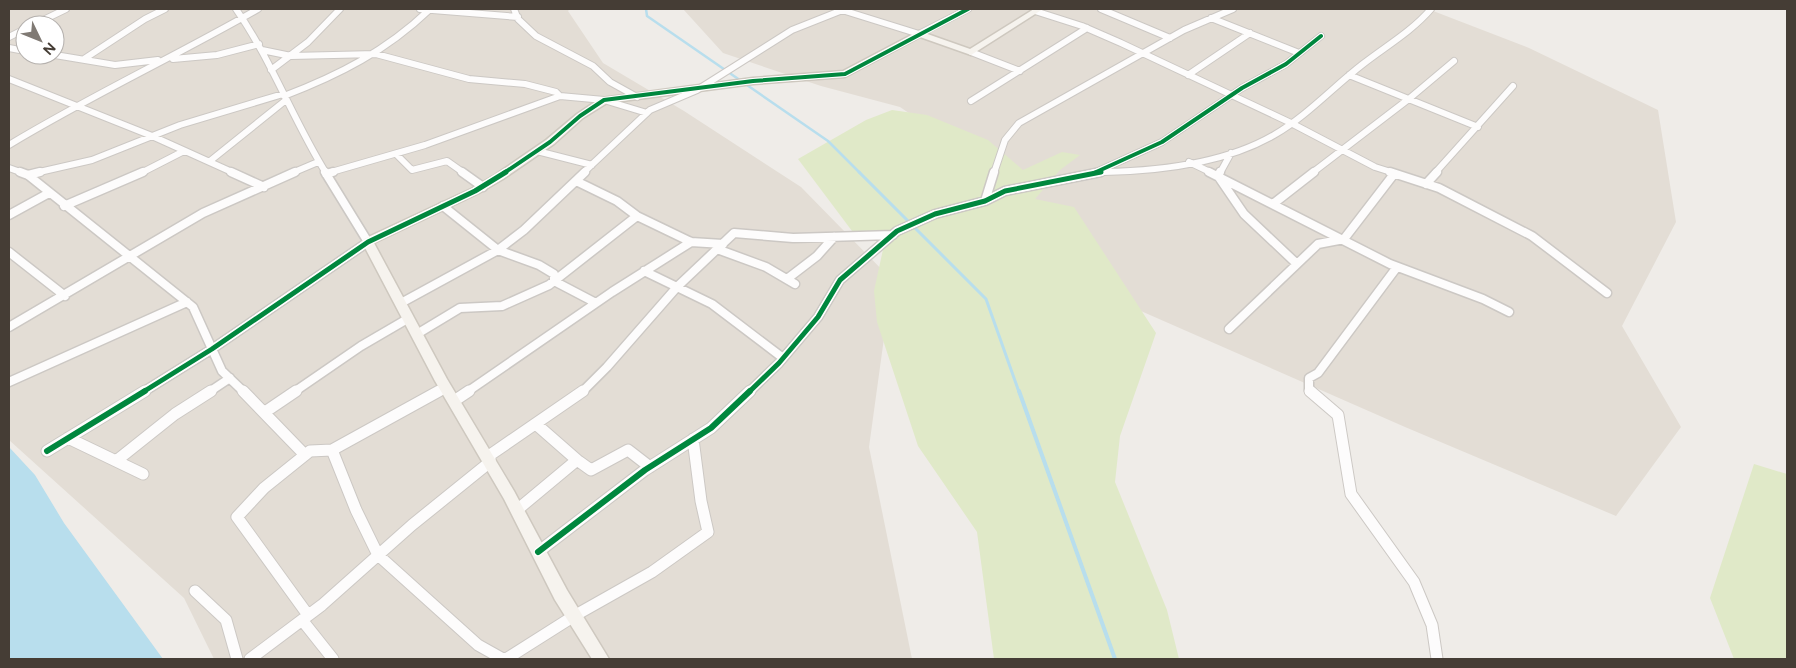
<svg xmlns="http://www.w3.org/2000/svg" width="1796" height="668" font-family="Figtree,sans-serif">
  <rect width="100%" height="100%" fill="#efece8"/>
  <path fill="#e3ddd5" fill-rule="evenodd" d="M9,9H570L568,11L603,63L684,111L801,187L892,280L869,447L912,659H214L184,598L9,440ZM25,25H55V55H25Z
    M683,9H1428L1529,48L1658,110L1676,222L1622,326L1681,427L1616,516L1405,427L1134,308L997,173L900,107L821,86L723,53Z"/>
  <path fill="#e0e9c8" d="M892,110L927,115L988,140L1023,170L1062,152L1080,155L1060,170L1035,199L1074,207L1156,333L1120,436L1115,482L1167,610L1179,659H994L977,532L918,446L877,322L874,291L887,231H852L798,159L866,120Z
    M1754,464L1787,474V659H1734L1710,598Z"/>
  <path fill="#b8deed" d="M9,447L35,475L64,523L163,659H9Z"/>
  <g fill="none" stroke-linecap="round" stroke-linejoin="round">
    <path stroke="#b8deed" stroke-width="2.5" d="M646,9L647,16L828,141L860,173"/>
    <path stroke="#b8deed" stroke-width="3" d="M859,172L986,299L1019,392"/>
    <path stroke="#b8deed" stroke-width="4" d="M1019,391L1115,659"/>
    <g stroke="#ccc8c4" stroke-width="8">
      <path id="street-far2" d="M236,9C272,61 293,120 326,173
        M420,9L518,17
        M514,9L518,19L536,36L593,66L610,82L637,97
        M1101,9L1170,38
        M842,10L919,34L968,9
        M1035,11L1082,26L1121,43L1291,123L1375,167L1394,173
        M1211,18L1299,53
        M33,25L66,9
        M9,37L25,29
        M9,48L25,51
        M262,50L291,56L376,54L469,79L525,84L556,92L560,96
        M971,52L1020,71
        M55,55L115,65L158,60
        M84,59L145,19L165,9
        M173,59L217,55L259,44
        M271,70L308,42L340,9
        M1188,75L1250,33
        M1349,75L1478,127
        M9,79L152,136L234,173
        M284,96C339,75 386,51 429,10
        M971,101L1087,28
        M9,145C90,96 176,56 258,9
        M537,151L592,165
        M396,154L412,170L447,161L464,173
        M210,161L286,100
        M1189,162L1212,173
        M9,168L23,173
        M1104,172C1160,171 1224,164 1274,135C1307,116 1333,87 1363,64C1386,46 1411,32 1431,9
        M35,173L92,160L180,125L283,94
        M141,173L184,151
        M292,173L318,162
        M328,173L425,145L560,96L604,100L647,113
        M583,173L650,110L697,90L792,30L845,9
        M994,173L1005,140L1019,123L1184,30L1233,9
        M1094,173L1162,142L1242,88L1286,64L1321,36
        M1220,173L1231,153
        M1312,173L1410,98L1454,61
        M1435,173L1513,86"/>
    </g>
    <g stroke="#ccc8c4" stroke-width="11">
      <path id="street-far1" d="M20,172L28,175L193,307L222,371L244,392
        M231,172L264,187
        M462,172L483,187
        M1209,172L1390,264L1483,299L1509,312
        M1220,172L1218,176L1244,214L1297,264
        M1390,172L1439,188L1532,236L1607,293
        M326,174L333,172
        M28,175L40,172
        M576,181L617,201L637,216L691,242L723,244
        M1426,184L1437,172
        M985,201L994,172
        M1273,204L1314,172
        M64,206L143,172
        M443,206L498,250L539,265L554,274V281L596,303
        M9,215L49,193
        M717,249L766,267L795,284
        M9,252L65,296
        M644,271L712,304L783,358
        M787,279L817,256L834,237
        M401,303L498,250L524,230L585,172
        M9,327L203,213L295,172
        M1229,329L1318,244L1344,239L1394,174
        M417,334L460,308L502,306L549,285L637,216
        M9,382L187,302
        M143,392L212,349L368,242L325,172
        M209,392L230,378
        M294,392L361,346L409,318
        M437,392L446,387
        M467,392L612,292L691,242
        M582,392L607,367L677,287L734,233L793,238L893,235
        M749,392L779,363L818,317L840,280L897,231L935,214L985,201L1005,191L1101,172
        M1311,392L1309,390V378L1318,373L1397,267"/>
    </g>
    <g stroke="#ccc8c4" stroke-width="13">
      <path id="street" d="M243,391L305,455
        M1310,391L1338,415L1351,494L1414,582L1432,625L1437,659
        M454,401L469,391
        M265,412L296,391
        M68,438L143,474
        M332,450L356,510L378,555L478,645L503,659
        M47,451L145,391
        M577,460L591,470L628,450L650,467
        M116,461L175,414L211,391
        M517,510L577,460L537,425
        M538,552L645,470L711,428L750,391
        M195,591L226,620L237,659
        M308,615L237,517L264,488L310,451L332,450L439,391
        M302,620L333,659
        M250,659L322,605L412,525L490,462V455L583,391
        M506,659L574,616L652,572L708,532L701,501L693,439"/>
    </g>
    <g stroke="#cec8bf" stroke-width="3">
      <path id="secondary" d="M1034,9H1043L971,55L920,37L845,77L753,84L607,103L583,118L554,144L503,179L479,193L374,243L447,379L514,491L567,590L609,659H592L555,600L504,499L435,381L362,242L364,239L471,189L495,175L546,140L577,114L601,98L753,78L843,71L919,31L970,49Z"/>
    </g>
    <use href="#street-far2" stroke="#fdfcfc" stroke-width="6"/>
    <use href="#street-far1" stroke="#fdfcfc" stroke-width="8"/>
    <use href="#street" stroke="#fdfcfc" stroke-width="11"/>
    <use href="#secondary" fill="#f6f3ee" fill-rule="evenodd"/>
    <g stroke="#fff" stroke-width="6">
      <path id="cycleway-far2" d="M504,173L550,142L580,116L604,100L753,81L845,74L968,9
        M1094,173L1162,142L1242,88L1286,64L1321,36"/>
    </g>
    <g stroke="#fff" stroke-width="8">
      <path id="cycleway-far1" d="M143,392L212,349L368,242L475,191L506,172
        M749,392L779,363L818,317L840,280L897,231L935,214L985,201L1005,191L1101,172"/>
    </g>
    <g stroke="#fff" stroke-width="9">
      <path id="cycleway" d="M47,451L145,391
        M538,552L645,470L711,428L750,391"/>
    </g>
    <use href="#cycleway-far2" stroke="#00873e" stroke-width="4"/>
    <use href="#cycleway-far1" stroke="#00873e" stroke-width="5"/>
    <use href="#cycleway" stroke="#00873e" stroke-width="6"/>
  </g>
  <rect width="1796" height="668" fill="none" stroke="#453d35" stroke-width="20"/>
  <g transform="translate(40 40) rotate(133)"><circle r="24" fill="#ffffff" stroke="#b5b1ae"/>
  <path d="M0-4L9 19L0 12L-9 19Z" fill="#807a74"/>
  <text y="-8" font-size="14" font-weight="bold" text-anchor="middle" fill="#453d35">N</text>
  </g>
</svg>
